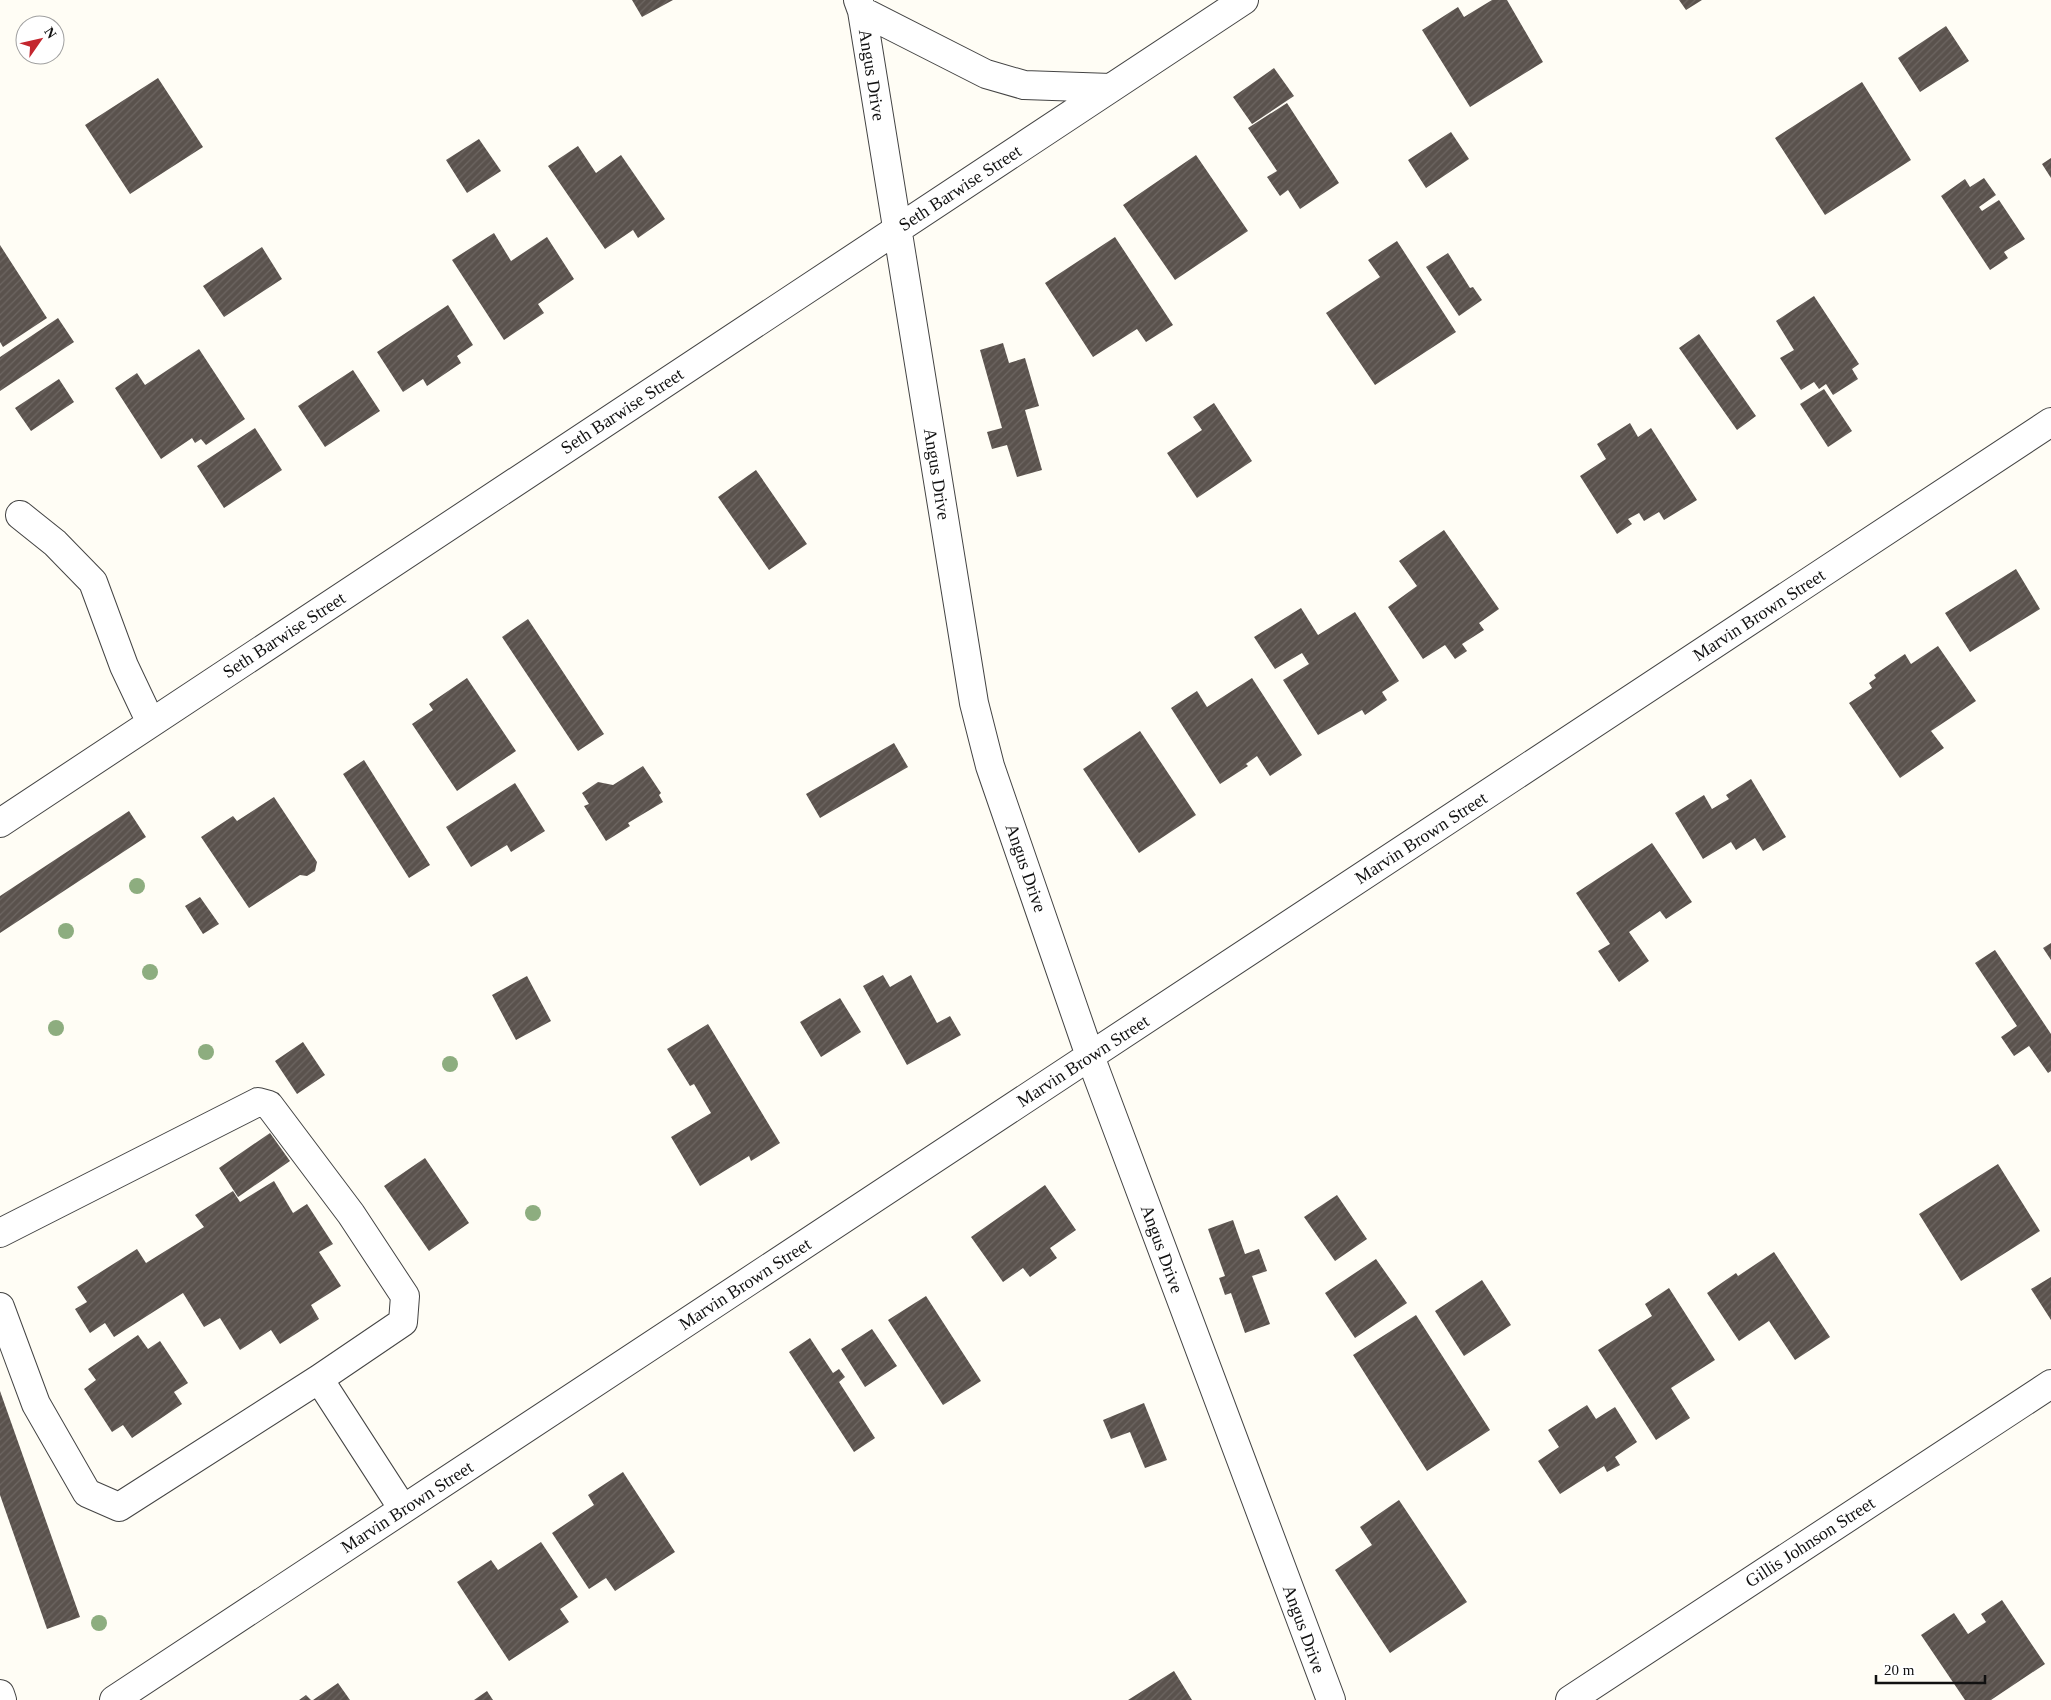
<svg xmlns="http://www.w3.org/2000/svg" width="2051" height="1700" font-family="Georgia,serif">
  <defs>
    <pattern id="building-hatch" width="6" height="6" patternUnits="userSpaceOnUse" patternTransform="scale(1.25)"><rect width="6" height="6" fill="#5a524d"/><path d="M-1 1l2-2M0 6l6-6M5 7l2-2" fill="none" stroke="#6d6662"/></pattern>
  </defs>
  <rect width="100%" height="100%" fill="#fffdf5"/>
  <path fill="url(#building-hatch)" d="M632,0H673L642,17Z
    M1492,0H1507L1543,62L1470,107L1422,30L1458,7L1464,17Z
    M1679,0H1702L1686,10Z
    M1946,26L1969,61L1920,92L1898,58Z
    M1274,68L1294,96L1252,124L1233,97Z
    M158,78L203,147L130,194L85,125Z
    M1862,82L1911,160L1825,215L1775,138Z
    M1287,103L1339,183L1300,209L1288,190L1280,196L1267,177L1277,171L1248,128Z
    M1451,132L1469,159L1426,188L1408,160Z
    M479,139L501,171L467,193L446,160Z
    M578,146L596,173L621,155L665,219L638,238L633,230L605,249L548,166Z
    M1196,155L1248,231L1175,280L1123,205Z
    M2051,158V178L2042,164Z
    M1984,178L1996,195L1979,207L1982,211L1999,200L2025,239L2004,252L2008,258L1990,270L1941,196L1965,179L1970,187Z
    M494,233L511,261L547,237L574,279L538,304L544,313L504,340L452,260Z
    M1115,237L1173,325L1146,342L1137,329L1093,357L1045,283Z
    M1397,241L1456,332L1375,385L1326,313L1380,277L1368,260Z
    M0,245L47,318L3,347L0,342Z
    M262,247L282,279L224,317L203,286Z
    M1448,253L1470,288L1473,287L1482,300L1459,316L1426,267Z
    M1814,296L1859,364L1852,369L1858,379L1833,395L1826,384L1819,389L1814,382L1801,390L1780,358L1794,350L1776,321Z
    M448,305L473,345L457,356L461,363L427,386L423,379L403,392L377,352Z
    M58,318L74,342L0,391V357Z
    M1699,334L1756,416L1737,430L1679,348Z
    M1003,343L1009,363L1025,358L1039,406L1025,410L1042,470L1017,477L1007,445L992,449L987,432L1002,428L980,350Z
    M199,349L245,419L206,445L201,439L195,443L192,438L161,459L115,388L137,373L145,385Z
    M353,370L380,411L325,447L298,406Z
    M59,379L74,402L31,431L15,408Z
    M1824,389L1852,431L1828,447L1800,404Z
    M1214,403L1252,461L1197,498L1167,453L1202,430L1193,417Z
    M1630,423L1638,437L1651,428L1697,500L1664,520L1659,512L1644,521L1639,513L1628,519L1632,524L1617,534L1580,476L1606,459L1597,444Z
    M255,428L282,470L224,508L197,466Z
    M756,470L807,544L769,570L718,497Z
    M1444,530L1499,609L1479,623L1484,630L1462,644L1467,651L1455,659L1445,645L1423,659L1388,607L1417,586L1399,561Z
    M2016,569L2040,609L1970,652L1945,613Z
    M1301,608L1318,635L1355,612L1399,681L1382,692L1387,700L1365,715L1362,710L1318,735L1283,680L1309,664L1302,653L1275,669L1254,637Z
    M528,619L604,734L578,751L502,637Z
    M1938,646L1976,701L1931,731L1944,748L1900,778L1849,703L1872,688L1869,683L1876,678L1874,675L1905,654L1911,664Z
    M467,678L516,751L457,791L412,724L433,710L429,704Z
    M1252,678L1302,755L1270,776L1257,756L1246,764L1248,766L1220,784L1171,708L1197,691L1207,707Z
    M1140,731L1196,815L1139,853L1083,769Z
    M894,743L908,767L820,818L806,794Z
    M364,760L430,865L409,878L343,774Z
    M643,766L661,793L659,795L663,802L628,823L630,826L606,841L584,806L589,804L582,793L598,782L613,785Z
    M1751,779L1786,837L1763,851L1755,838L1736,850L1731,842L1703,859L1675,813L1704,795L1712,809L1729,799L1726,795Z
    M515,783L545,831L511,852L507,845L471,867L446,827Z
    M274,797L317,862L315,871L307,876L300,875L249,908L201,837L233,816L237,821Z
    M129,811L146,837L0,933V896Z
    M1652,843L1692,902L1666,919L1660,911L1629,932L1649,961L1619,982L1598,951L1610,944L1576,893Z
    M200,897L219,924L203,934L185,906Z
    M2051,943V960L2043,948Z
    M1995,950L2051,1034V1071L2048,1073L2029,1046L2014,1056L2001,1037L2017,1026L1975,963Z
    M883,975L890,987L911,975L937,1023L950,1016L961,1035L907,1065L863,986Z
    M527,976L551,1021L516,1040L492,995Z
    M840,998L861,1032L821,1057L800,1022Z
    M708,1024L780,1143L751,1161L749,1156L700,1186L671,1137L711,1113L694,1084L690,1086L667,1049Z
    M303,1042L325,1075L297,1094L275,1061Z
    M270,1133L290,1161L238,1197L219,1168Z
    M425,1158L469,1223L429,1251L384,1186Z
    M1998,1164L2040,1231L1961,1281L1919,1214Z
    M274,1181L293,1213L307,1204L333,1244L319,1252L341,1286L311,1305L319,1319L280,1344L271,1330L240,1350L220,1318L204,1327L183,1293L114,1337L105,1323L90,1333L75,1309L87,1302L77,1287L137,1249L146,1263L204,1227L195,1215L233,1191L240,1202Z
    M1045,1185L1076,1230L1050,1248L1057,1258L1030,1277L1023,1268L1003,1282L971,1237Z
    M1337,1195L1367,1239L1335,1261L1304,1217Z
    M1233,1220L1245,1254L1259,1249L1267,1271L1252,1276L1270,1324L1245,1333L1231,1293L1225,1295L1219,1278L1225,1276L1208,1229Z
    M1774,1252L1830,1337L1795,1360L1769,1321L1739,1341L1707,1293L1736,1273L1738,1276Z
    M1376,1259L1407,1303L1355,1338L1325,1293Z
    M2051,1277V1320L2031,1289Z
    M1482,1280L1511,1325L1464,1356L1435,1311Z
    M1669,1288L1715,1360L1671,1388L1690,1418L1656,1440L1598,1350L1652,1316L1645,1304Z
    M926,1296L981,1381L943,1405L888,1320Z
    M1416,1315L1490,1430L1427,1471L1353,1355Z
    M872,1329L897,1366L865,1387L841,1349Z
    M138,1335L148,1349L160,1341L188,1383L174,1392L182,1404L132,1438L123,1425L112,1432L84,1389L96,1380L88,1369Z
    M810,1338L833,1373L839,1369L845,1377L839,1382L875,1438L854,1452L789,1352Z
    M0,1391L80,1617L47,1629L0,1495Z
    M1144,1403L1167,1460L1145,1468L1130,1432L1111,1439L1103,1420Z
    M1587,1405L1596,1419L1615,1407L1637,1442L1615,1457L1620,1465L1607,1472L1604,1466L1560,1494L1538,1461L1559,1447L1548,1430Z
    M623,1472L675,1552L615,1591L606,1578L589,1589L552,1533L594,1505L588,1495Z
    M1399,1500L1467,1602L1390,1653L1335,1570L1372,1545L1360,1527Z
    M541,1542L578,1597L560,1609L569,1622L509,1661L457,1582L491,1560L498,1570Z
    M2002,1600L2045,1664L1991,1700H1965L1921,1635L1954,1613L1968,1634L1986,1622L1981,1614Z
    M1174,1671L1192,1700H1128Z
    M338,1683L350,1700H313Z
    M487,1691L493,1700H474Z
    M306,1695L311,1700H299Z"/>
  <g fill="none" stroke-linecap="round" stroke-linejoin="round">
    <g stroke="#444" stroke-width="30">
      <path id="minor" d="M858,0L862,11L974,703L990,766L1090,1056L1331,1700
        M862,11L986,74L1024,85L1111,88
        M20,515L55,543L93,582L124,666L151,723
        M0,823L1244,0
        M0,1233L258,1102L269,1105L351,1214L405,1296L403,1322L319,1379
        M0,1307L36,1404L87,1493L119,1507L319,1379L403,1509
        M0,1694L2,1700
        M114,1700L2051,422
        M1570,1700L2051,1384"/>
    </g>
    <use href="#minor" stroke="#fff" stroke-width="28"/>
  </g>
  <g fill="#8dad7f">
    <circle cx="137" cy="886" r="8"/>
    <circle cx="66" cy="931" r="8"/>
    <circle cx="150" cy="972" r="8"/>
    <circle cx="56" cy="1028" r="8"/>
    <circle cx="206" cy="1052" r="8"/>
    <circle cx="450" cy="1064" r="8"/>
    <circle cx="533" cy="1213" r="8"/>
    <circle cx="99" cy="1623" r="8"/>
  </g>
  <g text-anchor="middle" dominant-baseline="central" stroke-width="5" stroke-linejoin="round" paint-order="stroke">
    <g font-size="18" fill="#111" stroke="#fff">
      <text transform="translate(872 75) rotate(81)">Angus Drive</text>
      <text transform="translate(960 188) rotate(-33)">Seth Barwise Street</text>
      <text transform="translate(622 411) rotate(-33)">Seth Barwise Street</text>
      <text transform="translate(937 474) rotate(81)">Angus Drive</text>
      <text transform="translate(1759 615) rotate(-33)">Marvin Brown Street</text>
      <text transform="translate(284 635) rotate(-33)">Seth Barwise Street</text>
      <text transform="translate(1421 838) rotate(-33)">Marvin Brown Street</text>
      <text transform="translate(1026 868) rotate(71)">Angus Drive</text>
      <text transform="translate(1083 1061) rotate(-33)">Marvin Brown Street</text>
      <text transform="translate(1162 1249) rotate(70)">Angus Drive</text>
      <text transform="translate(745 1284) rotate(-33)">Marvin Brown Street</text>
      <text transform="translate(407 1507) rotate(-33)">Marvin Brown Street</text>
      <text transform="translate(1810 1542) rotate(-33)">Gillis Johnson Street</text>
      <text transform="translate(1304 1629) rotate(70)">Angus Drive</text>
    </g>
  </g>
  <g transform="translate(40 40) rotate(56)"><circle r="24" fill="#ffffff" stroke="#a0a0a0"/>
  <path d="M0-4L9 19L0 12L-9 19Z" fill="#c4262e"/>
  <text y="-8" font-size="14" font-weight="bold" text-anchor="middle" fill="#111111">N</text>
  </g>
  <path d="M1876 1675v8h109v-8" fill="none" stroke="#111111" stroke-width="2.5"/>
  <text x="1884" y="1675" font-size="15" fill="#111111" stroke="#ffffff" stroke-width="4" paint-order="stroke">20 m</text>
</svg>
